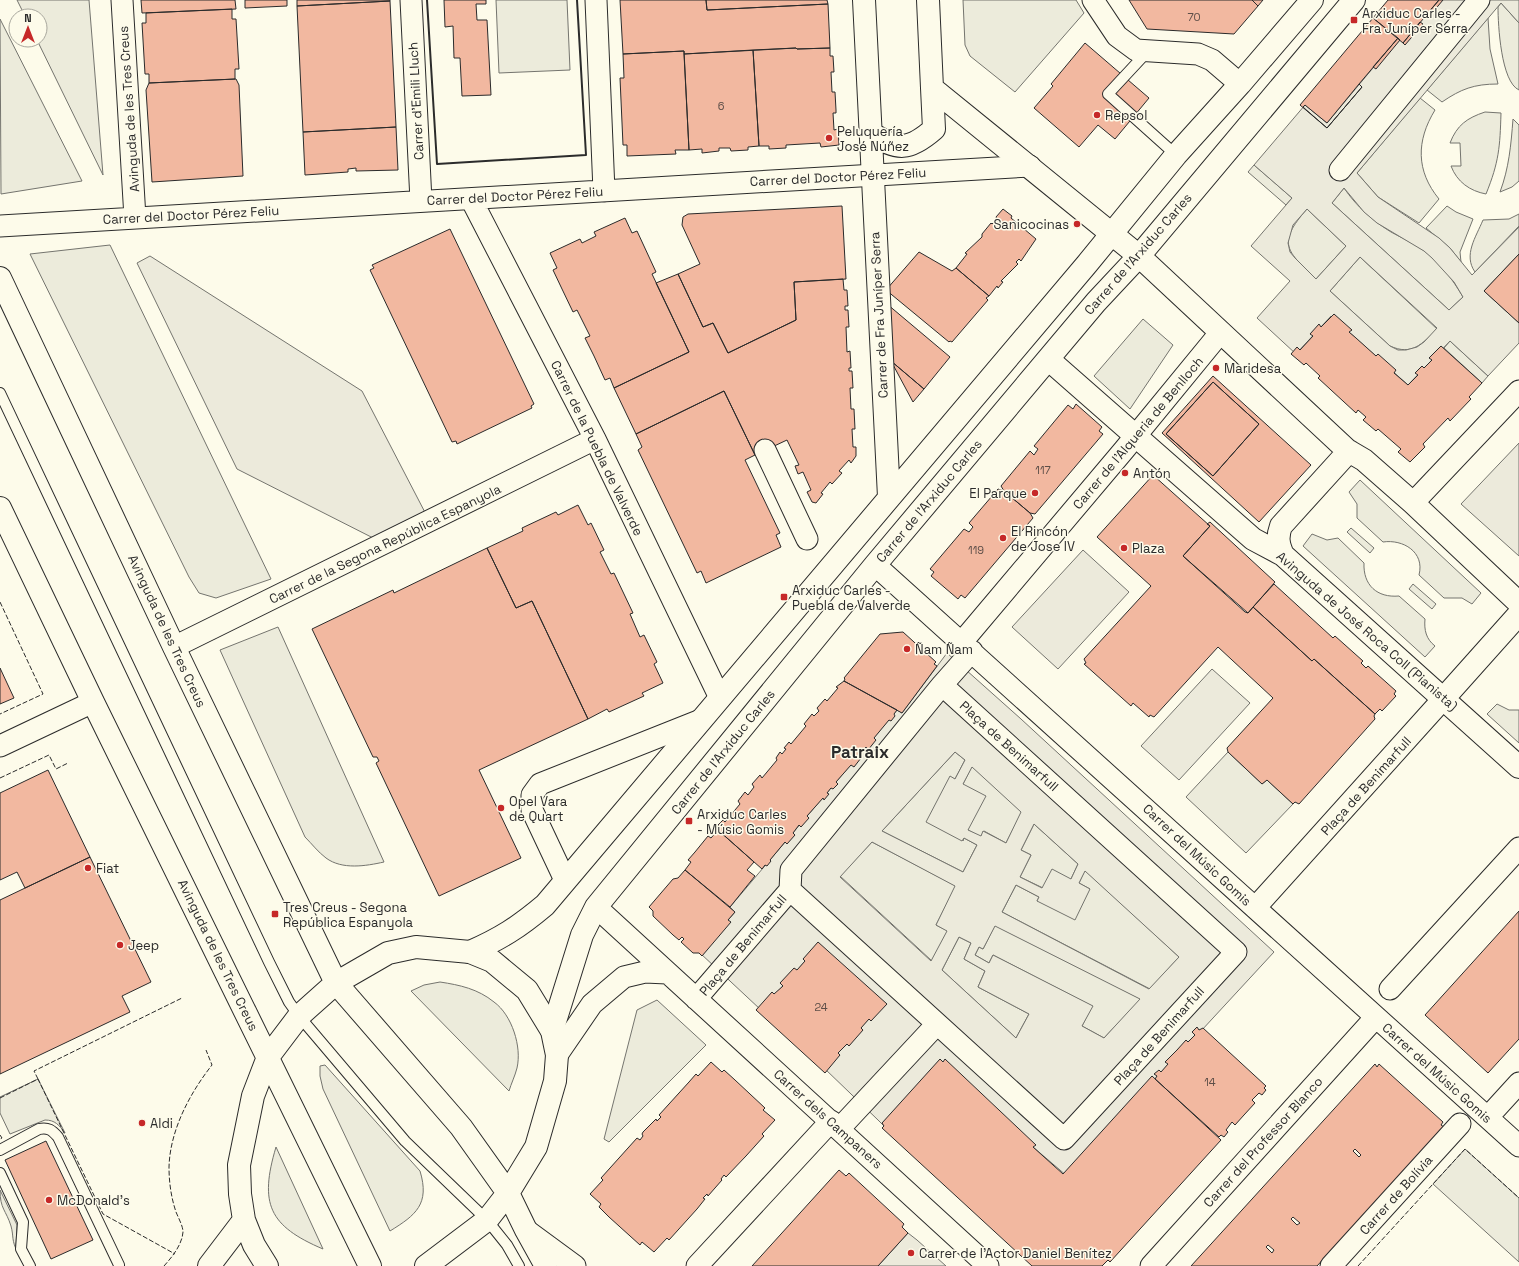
<svg xmlns="http://www.w3.org/2000/svg" width="1519" height="1266" font-family="'Space Grotesk',sans-serif">
  <rect width="100%" height="100%" fill="#fdfbea"/>
  <path fill="#ecebdb" stroke="#74746e" d="M17,0H89L103,175L37,40H40V16H25Z
    M496,0H567L570,70L499,73Z
    M963,0H1076L1084,13L1015,92L970,56L965,45Z
    M1501,3L1519,23V90C1501,82 1498,25 1498,7Z
    M1488,18L1490,49L1498,84C1474,84 1461,89 1442,102L1427,90Z
    M0,19L82,181L1,194Z
    M1420,98L1435,110C1416,141 1416,171 1439,199L1419,223L1378,197L1357,173Z
    M1485,112L1501,113C1500,147 1499,162 1486,194C1470,191 1457,182 1451,166H1461L1460,143H1450C1457,125 1467,118 1485,112Z
    M1513,119L1519,125V181L1512,187L1500,192C1509,168 1511,145 1513,119Z
    M1254,165L1292,198L1286,205L1248,172Z
    M1344,188C1356,206 1373,221 1391,232C1402,238 1413,243 1423,250C1440,262 1453,280 1463,297L1449,310L1332,203Z
    M1447,206L1456,212L1473,219L1460,252L1461,262L1450,248L1426,228Z
    M1307,209L1346,246L1316,279C1287,251 1276,244 1307,209Z
    M1519,214V226L1475,272C1463,255 1476,237 1483,220L1509,219Z
    M110,245L271,579L216,598L199,593L189,577L30,254Z
    M1360,257L1437,329C1422,344 1412,356 1390,346L1330,291Z
    M1143,319L1173,345L1130,409L1094,376Z
    M1450,341L1488,376L1482,383L1444,348Z
    M1360,480L1481,593L1472,604L1462,598H1444L1419,575C1425,552 1403,539 1383,542L1357,518V504L1349,492Z
    M1351,528L1374,548L1370,553L1347,532Z
    M1312,534L1327,540L1338,538L1364,563C1363,585 1377,598 1399,596L1425,619C1424,630 1426,639 1435,646L1425,657L1303,546Z
    M1413,584L1436,604L1432,609L1409,589Z
    M278,627L384,862C366,866 342,870 326,858C318,852 312,844 305,837L220,650Z
    M1497,704L1509,710H1519V743L1487,714Z
    M955,752L965,760L955,779L950,777L963,841L964,838L977,845L963,872L882,831Z
    M1228,752L1262,784L1267,780L1293,804L1246,853L1186,797Z
    M972,766L1022,812L1006,843L984,831L981,837L968,830L963,784Z
    M1034,824L1078,864L1071,879L1043,888L1020,877L1031,855L1021,850Z
    M872,842L956,886L936,925L948,931L932,961L840,876Z
    M1085,870L1179,957L1150,989L1002,912L1016,885L1039,897L1037,901L1090,889L1079,883Z
    M995,925L1141,999L1104,1038L1082,1026L1092,1006L993,955L989,963L975,955L979,947L983,949Z
    M959,937L971,943L964,959L985,971L978,987L1029,1014L1016,1038L942,970Z
    M440,982C460,985 478,989 494,1002C512,1015 522,1047 517,1068C515,1076 511,1084 509,1091L411,991L424,985Z
    M657,1000L706,1045L609,1142L604,1139L637,1010Z
    M325,1065L420,1171C430,1204 416,1215 390,1231L323,1089L320,1076V1066Z
    M38,1079L65,1133C59,1125 55,1120 45,1120L10,1134L0,1113V1097Z
    M276,1147L323,1249C269,1226 259,1204 276,1147Z
    M1465,1149L1519,1198V1262L1433,1184Z
    M0,1190L17,1225L16,1246L18,1253C11,1240 14,1237 11,1226C6,1210 0,1209 0,1190Z"/>
  <path fill="#eceadb" stroke="#74746e" fill-rule="evenodd" d="M1439,0H1519V23L1501,3L1357,173L1378,197L1439,238L1450,248L1472,275L1519,227V254L1484,291L1519,323V343L1488,376L1450,341L1408,385L1331,316L1296,354L1257,318L1290,281L1251,246L1292,198L1254,165L1305,105L1327,123L1398,38ZM1344,188L1364,212L1377,223L1424,251L1432,258L1454,282L1463,297L1449,310L1332,203ZM1307,209L1346,246L1316,279L1295,258L1290,252L1288,243L1293,225ZM1360,257L1437,328L1424,342L1417,347L1406,350H1398L1390,346L1330,291Z
    M150,256L362,391L430,522L385,544L237,469L137,263Z
    M1519,443V556L1461,504Z
    M1083,550L1129,592L1058,669L1012,627Z
    M947,653L1021,719L1274,952L1067,1176L1033,1147L884,1126L878,1120L824,1068L882,1004L819,946L761,1010L700,953L735,912L730,907L897,710L902,713ZM955,752L965,760L955,779L950,776L926,822L962,841L964,838L977,845L963,872L882,831ZM972,767L1021,812L1006,843L983,831L981,836L968,830L986,796L963,784ZM1034,824L1078,864L1071,879L1052,869L1042,888L1020,877L1031,855L1021,850ZM872,842L955,886L936,925L947,931L931,961L840,877ZM1085,871L1179,957L1149,989L1002,912L1016,885L1039,897L1037,901L1075,920L1090,889L1079,883ZM995,926L1140,999L1104,1038L1082,1026L1093,1006L993,955L989,963L975,955L979,947L983,949ZM959,937L971,943L964,959L985,971L978,987L1029,1014L1016,1038L942,970Z
    M1212,669L1250,703L1179,780L1141,746Z
    M908,1233L917,1240L946,1266H878Z"/>
  <path fill="#f2b8a0" stroke="#2b2b2b" fill-rule="evenodd" d="M141,0H235L236,9L142,13Z
    M245,0H287V6L245,8Z
    M297,0H390V1L297,6Z
    M444,0H486V4H476L477,20H487L491,95L462,96L460,58H454L453,26L445,27Z
    M620,0H706L707,10L828,4L830,48L797,49L796,48L684,54V51L623,54Z
    M706,0H827L828,4L707,10Z
    M1129,0H1252L1258,6L1234,34L1147,29Z
    M1252,0H1263L1258,6Z
    M1388,0H1439L1403,43L1373,18Z
    M1439,0H1443L1428,18L1426,15Z
    M390,1L396,127L303,132L297,6Z
    M232,9V19H236L239,69H235V79L149,83V74H145L142,23H146V13Z
    M1373,18L1398,38L1359,84L1362,87L1327,128L1300,105Z
    M1420,22L1423,24L1405,45L1403,43Z
    M1398,38L1400,40L1376,69L1373,67Z
    M1085,43L1149,98L1115,139L1098,125L1079,147L1034,108L1053,86L1051,84Z
    M796,48L797,49L830,48V56H833L834,72H831L832,92H835L836,110V113H833L834,130L838,129L839,145L821,147L820,143L786,145V148L769,149V146H759L753,50Z
    M753,50L759,146L748,147V150L731,151L730,148H719V151L702,153V149L689,150L684,54Z
    M684,51L689,150H675L676,154L627,156V145H623L620,78H624L623,54Z
    M236,79L239,85L243,176L152,182L146,90L149,83Z
    M1359,84L1362,87L1327,128L1303,107L1305,105L1327,123Z
    M396,127L398,170L356,171V168L348,169V172L305,175L303,132Z
    M842,206L846,279L794,282L796,320L728,353L713,323L703,327L678,274L700,264L682,225L683,217L688,214Z
    M1003,209L1012,216L1011,218L1036,239L1021,261L1019,259L1016,262L1018,264L1001,281L1003,282L998,288L997,286L989,296L956,268L967,254L965,253L982,237V234L991,223L992,224L997,219L996,217Z
    M625,218L632,233L637,231L656,272L652,274L689,352L614,388L610,378L605,380L594,356L585,338L590,336L577,310L573,312L562,289L553,270L557,268L550,253L580,239L582,243L596,236L594,232Z
    M450,229L534,404L531,406L532,408L457,444L456,441L452,442L370,270L374,268L372,265Z
    M919,252L952,271L956,268L989,296L986,298L988,300L952,342L950,341L949,342L886,290Z
    M1519,254V323L1484,291Z
    M678,274L703,327L713,323L728,353L796,320L794,282L843,279L844,290H847L848,306H845V310H848L849,327H846L847,352L850,351L851,368H849V371H852L853,388H850L851,409H854L855,429H852L853,447H856V456L851,463L849,460L839,471L842,473L832,484L830,482L821,493L823,494L816,503L812,502L807,492L811,490L803,472L798,474L795,466L799,465L787,440L755,455L724,391L636,434L614,388L689,352L656,283Z
    M887,304L950,357L924,389L891,361Z
    M1334,314L1352,330L1349,332L1356,338L1376,356L1378,354L1396,370L1394,373L1408,385L1418,375L1415,373L1422,366L1424,368L1432,360L1429,358L1441,346L1482,383L1469,397L1471,399L1450,421L1448,418L1423,444L1425,447L1410,462L1398,452L1401,449L1378,429L1376,431L1363,420L1366,417L1358,410L1356,413L1318,378L1320,376L1306,363L1304,365L1291,354L1297,347L1300,350L1313,336L1310,334L1319,324L1321,327Z
    M891,361L924,389L913,402Z
    M1213,376L1311,465L1259,522L1162,433ZM1213,382L1259,424L1213,476L1166,434Z
    M1213,382L1259,424L1213,476L1166,434Z
    M724,391L755,455L745,460L780,533L776,535L781,547L706,583L701,571L697,573L638,450L642,447L636,434Z
    M1076,404L1102,427L1099,431L1103,434L1035,514L1030,513L1004,491L1001,486L1030,451L1034,455L1038,449L1034,446L1068,405L1073,409Z
    M1153,475L1210,526L1183,556L1245,612L1248,613L1253,607L1312,661L1314,659L1375,714L1374,716L1375,719L1299,804L1295,802L1293,804L1267,780L1262,784L1228,752L1227,748L1273,698L1218,647L1154,717L1150,715L1149,717L1133,703L1131,706L1084,664L1086,663L1084,659L1151,586L1097,537Z
    M998,489L1004,491L1030,513L1033,518L965,598L961,595L958,599L931,576L934,572L930,569L964,529L969,532L973,527L969,523Z
    M578,505L588,525L591,523L604,550L600,552L611,574L614,573L633,613L630,614L640,637L644,635L657,662L654,664L663,683L642,693L644,696L609,712L607,709L588,719L532,601L516,608L487,548L523,531L522,528L556,512L558,515Z
    M1210,522L1275,582L1248,613L1183,556L1210,526L1207,524Z
    M487,548L516,608L532,601L588,719L479,770L521,858L439,896L376,763L379,761L377,757H373L312,629L393,590L394,593Z
    M1274,584L1333,638L1335,636L1363,661L1361,663L1366,668L1368,666L1396,691L1394,694L1396,696L1382,711L1380,709L1375,714L1314,659L1312,661L1253,607Z
    M903,632L936,662L934,664L937,666L902,713L844,681L845,679L844,678L880,634Z
    M0,668L14,698L0,704Z
    M844,681L897,710L894,714L895,716L891,721L889,720L874,738L876,740L868,750L866,747L859,755L861,758L854,767L851,765L836,782L838,784L833,789L831,788L827,793L829,794L824,800L823,798L807,816L809,818L801,827L799,825L793,833L795,835L787,844L785,842L770,860L771,861L767,866L765,865L762,869L718,830L720,827L718,825L723,820L725,822L740,804L738,801L745,792L748,795L754,787L752,784L760,775L762,778L777,760L776,758L780,752L782,754L786,749L784,748L789,742L791,744L806,726L804,724L812,714L814,716L819,711L817,708L825,699L827,701L838,688L836,687Z
    M48,770L90,857L25,888L17,872L0,880V793Z
    M718,830L754,862L747,870L755,876L730,907L685,870L691,862L688,860L695,852L708,836L711,838Z
    M90,857L151,982L122,996L130,1012L0,1074V900Z
    M685,870L735,912L728,920L731,922L702,956L699,953H693L681,942L684,939L682,937L679,940L673,935L653,916V911L649,907L673,879L678,878Z
    M1519,911V1039L1488,1073L1425,1015Z
    M818,942L887,1004L871,1021L869,1019L861,1028L863,1030L849,1046L847,1044L838,1053L840,1055L825,1073L756,1010L772,992L774,994L783,986L780,983L794,968L797,970L805,961L803,959Z
    M1197,1027L1199,1030L1203,1028L1266,1086L1264,1088L1266,1090L1262,1095L1259,1093L1252,1100L1255,1103L1244,1115L1235,1125L1232,1122L1226,1130L1228,1132L1224,1137L1221,1135L1219,1137L1155,1079L1157,1076L1154,1074L1159,1070L1161,1072L1168,1064L1165,1062L1177,1050L1186,1040L1188,1042L1195,1035L1192,1032Z
    M940,1059L943,1062L945,1059L1036,1145L1033,1147L1063,1174L1152,1076L1221,1140L1110,1262L1108,1260L1102,1266H1032L882,1128L884,1126L882,1123Z
    M711,1062L722,1072L724,1070L735,1080L765,1108L763,1110L775,1120L762,1134L764,1136L746,1156L726,1177L724,1175L721,1179L722,1180L708,1196L707,1194L703,1198L705,1199L697,1209L669,1240L667,1238L654,1252L642,1242L640,1245L609,1217L599,1207L601,1204L590,1194L603,1180L601,1178L637,1138L640,1140L643,1136L642,1134L643,1132L656,1119L657,1121L661,1117L659,1115L689,1082L696,1074L698,1076Z
    M1375,1064L1377,1067L1379,1064L1443,1122L1441,1125L1444,1127L1317,1266H1191ZM1355,1149L1361,1155L1359,1157L1353,1151ZM1293,1217L1300,1223L1297,1225L1291,1219ZM1268,1245L1274,1250L1272,1253L1266,1247Z
    M46,1141L93,1240L51,1259L5,1160Z
    M839,1170L846,1176L849,1173L904,1224L902,1227L908,1233L878,1266H752Z"/>
  <g fill="none" stroke-linecap="round" stroke-linejoin="round">
    <g stroke="#2b2b2b" stroke-width="12">
      <path id="lane" d="M1148,51L1108,94L1176,155
        M0,393L269,962L289,1002L299,1016L405,1141L487,1220L507,1245L519,1266
        M0,1150L39,1129C48,1127 52,1130 58,1137L119,1265
        M0,1173L23,1222L21,1249L30,1266"/>
    </g>
    <g stroke="#2b2b2b" stroke-width="23">
      <path id="street" d="M122,0L135,218
        M411,0L421,201
        M596,0L604,191
        M1093,0L1117,36L1136,50L1198,54L1212,60L1240,84
        M1340,170L1479,0
        M471,199L595,439L720,698
        M0,226L1030,166
        M765,450L807,539
        M1413,503L1519,391
        M875,565L1519,1146
        M962,642L1124,450L1220,333
        M174,647L595,439
        M0,746L93,702
        M565,880L532,810V795L540,784L701,720
        M790,890L1064,1139L1236,952L942,685
        M596,907L988,1266
        M1255,908L1444,698
        M1390,989L1519,848
        M696,999L790,890L791,870L942,685L972,651
        M557,1055L592,1004L624,977L645,972L667,973
        M1488,1117L1519,1083
        M839,1129L937,1024
        M526,1230L575,1266
        M697,1266L831,1121
        M1151,1266L1375,1018
        M1331,1266L1460,1124"/>
    </g>
    <g stroke="#2b2b2b" stroke-width="24">
      <path id="secondary" d="M864,0L889,497
        M928,0L932,88L1139,256L1347,450L1364,460L1413,503L1519,603
        M870,132C897,152 910,150 934,129L932,88
        M1048,359L1253,539L1283,555L1519,767
        M1283,555C1278,544 1277,537 1281,526L1349,451
        M1444,698L1519,614
        M470,952C500,939 519,927 545,905L1087,264L1176,155L1240,84L1312,0
        M552,1031L582,935L596,907L875,565L1096,302L1139,256L1354,0"/>
    </g>
    <g stroke="#2b2b2b" stroke-width="24">
      <path id="primary" d="M0,278L174,647L336,983L461,1127L508,1193L526,1230L546,1266
        M0,508L93,702L370,1266
        M209,1266L244,1220
        M267,1266L254,1245L244,1220L240,1194L239,1165L253,1096L268,1057L299,1016L336,983L388,953L416,947L470,952L492,961L527,990L552,1031L557,1055L555,1081L536,1147L508,1193L487,1220L426,1266"/>
    </g>
    <use href="#lane" stroke="#fdfbea" stroke-width="10"/>
    <use href="#street" stroke="#fdfbea" stroke-width="21"/>
    <use href="#secondary" stroke="#fdfbea" stroke-width="22"/>
    <use href="#primary" stroke="#fdfbea" stroke-width="22"/>
    <path stroke="#2b2b2b" stroke-width="1" stroke-dasharray="5 2" stroke-linecap="butt" d="M0,602L43,694L0,714
      M0,778L49,755L56,769L68,763
      M38,1079L34,1071L182,998
      M0,1098L38,1079L103,1214L175,1254
      M0,1135L2,1138L0,1139
      M164,1266C172,1257 182,1245 183,1232C183,1226 178,1217 176,1212C171,1197 169,1182 169,1167C170,1130 190,1093 212,1065L206,1050
      M1358,1266L1465,1149L1519,1198"/>
    <path stroke="#2b2b2b" stroke-width="2" d="M427,0L437,164L586,155L577,0"/>
  </g>
  <g fill="#c62828" stroke="#fdfbea" stroke-width="1.5">
    <rect x="1350" y="16" width="8" height="8" rx="2"/>
    <circle cx="1097" cy="115" r="4"/>
    <circle cx="829" cy="138" r="4"/>
    <circle cx="1077" cy="224" r="4"/>
    <circle cx="1216" cy="368" r="4"/>
    <circle cx="1125" cy="473" r="4"/>
    <circle cx="1035" cy="493" r="4"/>
    <circle cx="1003" cy="538" r="4"/>
    <circle cx="1124" cy="548" r="4"/>
    <rect x="780" y="593" width="8" height="8" rx="2"/>
    <circle cx="907" cy="649" r="4"/>
    <circle cx="501" cy="808" r="4"/>
    <rect x="685" y="817" width="8" height="8" rx="2"/>
    <circle cx="88" cy="868" r="4"/>
    <rect x="271" y="910" width="8" height="8" rx="2"/>
    <circle cx="120" cy="945" r="4"/>
    <circle cx="142" cy="1123" r="4"/>
    <circle cx="49" cy="1200" r="4"/>
    <circle cx="911" cy="1253" r="4"/>
  </g>
  <g text-anchor="middle" dominant-baseline="central" stroke-width="3" stroke-linejoin="round" paint-order="stroke">
    <g font-size="11" fill="#5d4e48">
      <text x="1194" y="17">70</text>
      <text x="721" y="106">6</text>
      <text x="1043" y="470">117</text>
      <text x="976" y="550">119</text>
      <text x="821" y="1007">24</text>
      <text x="1210" y="1082">14</text>
    </g>
    <g font-size="13" fill="#2b2b2b" stroke="#fdfbea" text-anchor="start">
      <text x="1362" y="13">Arxiduc Carles -<tspan x="1362" dy="15">Fra Juníper Serra</tspan></text>
      <text x="1105" y="115">Repsol</text>
      <text x="837" y="131">Peluquería<tspan x="837" dy="15">José Núñez</tspan></text>
      <text x="1069" y="224" text-anchor="end">Sanicocinas</text>
      <text x="1224" y="368">Maridesa</text>
      <text x="1133" y="473">Antón</text>
      <text x="1027" y="493" text-anchor="end">El Parque</text>
      <text x="1011" y="531">El Rincón<tspan x="1011" dy="15">de Jose IV</tspan></text>
      <text x="1132" y="548">Plaza</text>
      <text x="792" y="590">Arxiduc Carles -<tspan x="792" dy="15">Puebla de Valverde</tspan></text>
      <text x="915" y="649">Ñam Ñam</text>
      <text x="509" y="801">Opel Vara<tspan x="509" dy="15">de Quart</tspan></text>
      <text x="697" y="814">Arxiduc Carles<tspan x="697" dy="15">- Músic Gomis</tspan></text>
      <text x="96" y="868">Fiat</text>
      <text x="283" y="907">Tres Creus - Segona<tspan x="283" dy="15">República Espanyola</tspan></text>
      <text x="128" y="945">Jeep</text>
      <text x="150" y="1123">Aldi</text>
      <text x="57" y="1200">McDonald's</text>
      <text x="919" y="1253">Carrer de l'Actor Daniel Benítez</text>
    </g>
    <g font-size="13" fill="#2b2b2b" stroke="#fdfbea">
      <text transform="translate(416 101) rotate(-93)">Carrer d'Emili Lluch</text>
      <text transform="translate(129 109) rotate(-94)">Avinguda de les Tres Creus</text>
      <text transform="translate(838 177) rotate(-3)">Carrer del Doctor Pérez Feliu</text>
      <text transform="translate(515 196) rotate(-3)">Carrer del Doctor Pérez Feliu</text>
      <text transform="translate(191 215) rotate(-3)">Carrer del Doctor Pérez Feliu</text>
      <text transform="translate(1138 254) rotate(-49)">Carrer de l'Arxiduc Carles</text>
      <text transform="translate(879 315) rotate(-93)">Carrer de Fra Juníper Serra</text>
      <text transform="translate(1138 433) rotate(-50)">Carrer de l'Alqueria de Benlloch</text>
      <text transform="translate(597 448) rotate(64)">Carrer de la Puebla de Valverde</text>
      <text transform="translate(929 501) rotate(-50)">Carrer de l'Arxiduc Carles</text>
      <text transform="translate(385 544) rotate(-26)">Carrer de la Segona República Espanyola</text>
      <text transform="translate(167 631) rotate(65)">Avinguda de les Tres Creus</text>
      <text transform="translate(1367 631) rotate(41)">Avinguda de José Roca Coll (Pianista)</text>
      <text transform="translate(1009 746) rotate(42)">Plaça de Benimarfull</text>
      <text transform="translate(723 752) rotate(-51)">Carrer de l'Arxiduc Carles</text>
      <text transform="translate(1366 786) rotate(-48)">Plaça de Benimarfull</text>
      <text transform="translate(1197 855) rotate(43)">Carrer del Músic Gomis</text>
      <text transform="translate(743 945) rotate(-50)">Plaça de Benimarfull</text>
      <text transform="translate(218 955) rotate(64)">Avinguda de les Tres Creus</text>
      <text transform="translate(1159 1036) rotate(-48)">Plaça de Benimarfull</text>
      <text transform="translate(1437 1073) rotate(42)">Carrer del Músic Gomis</text>
      <text transform="translate(828 1119) rotate(42)">Carrer dels Campaners</text>
      <text transform="translate(1263 1142) rotate(-48)">Carrer del Professor Blanco</text>
      <text transform="translate(1396 1195) rotate(-48)">Carrer de Bolívia</text>
    </g>
    <g font-size="17" font-weight="bold" fill="#2b2b2b" stroke="#fdfbea">
      <text x="860" y="752">Patraix</text>
    </g>
  </g>
  <g transform="translate(28 28)"><circle r="19" fill="#fdfbea" stroke="#a9a89e"/>
  <path d="M0-3L7 15L0 10L-7 15Z" fill="#c62828"/>
  <text y="-6" font-size="11" font-weight="bold" text-anchor="middle" fill="#2b2b2b">N</text>
  </g>
</svg>
